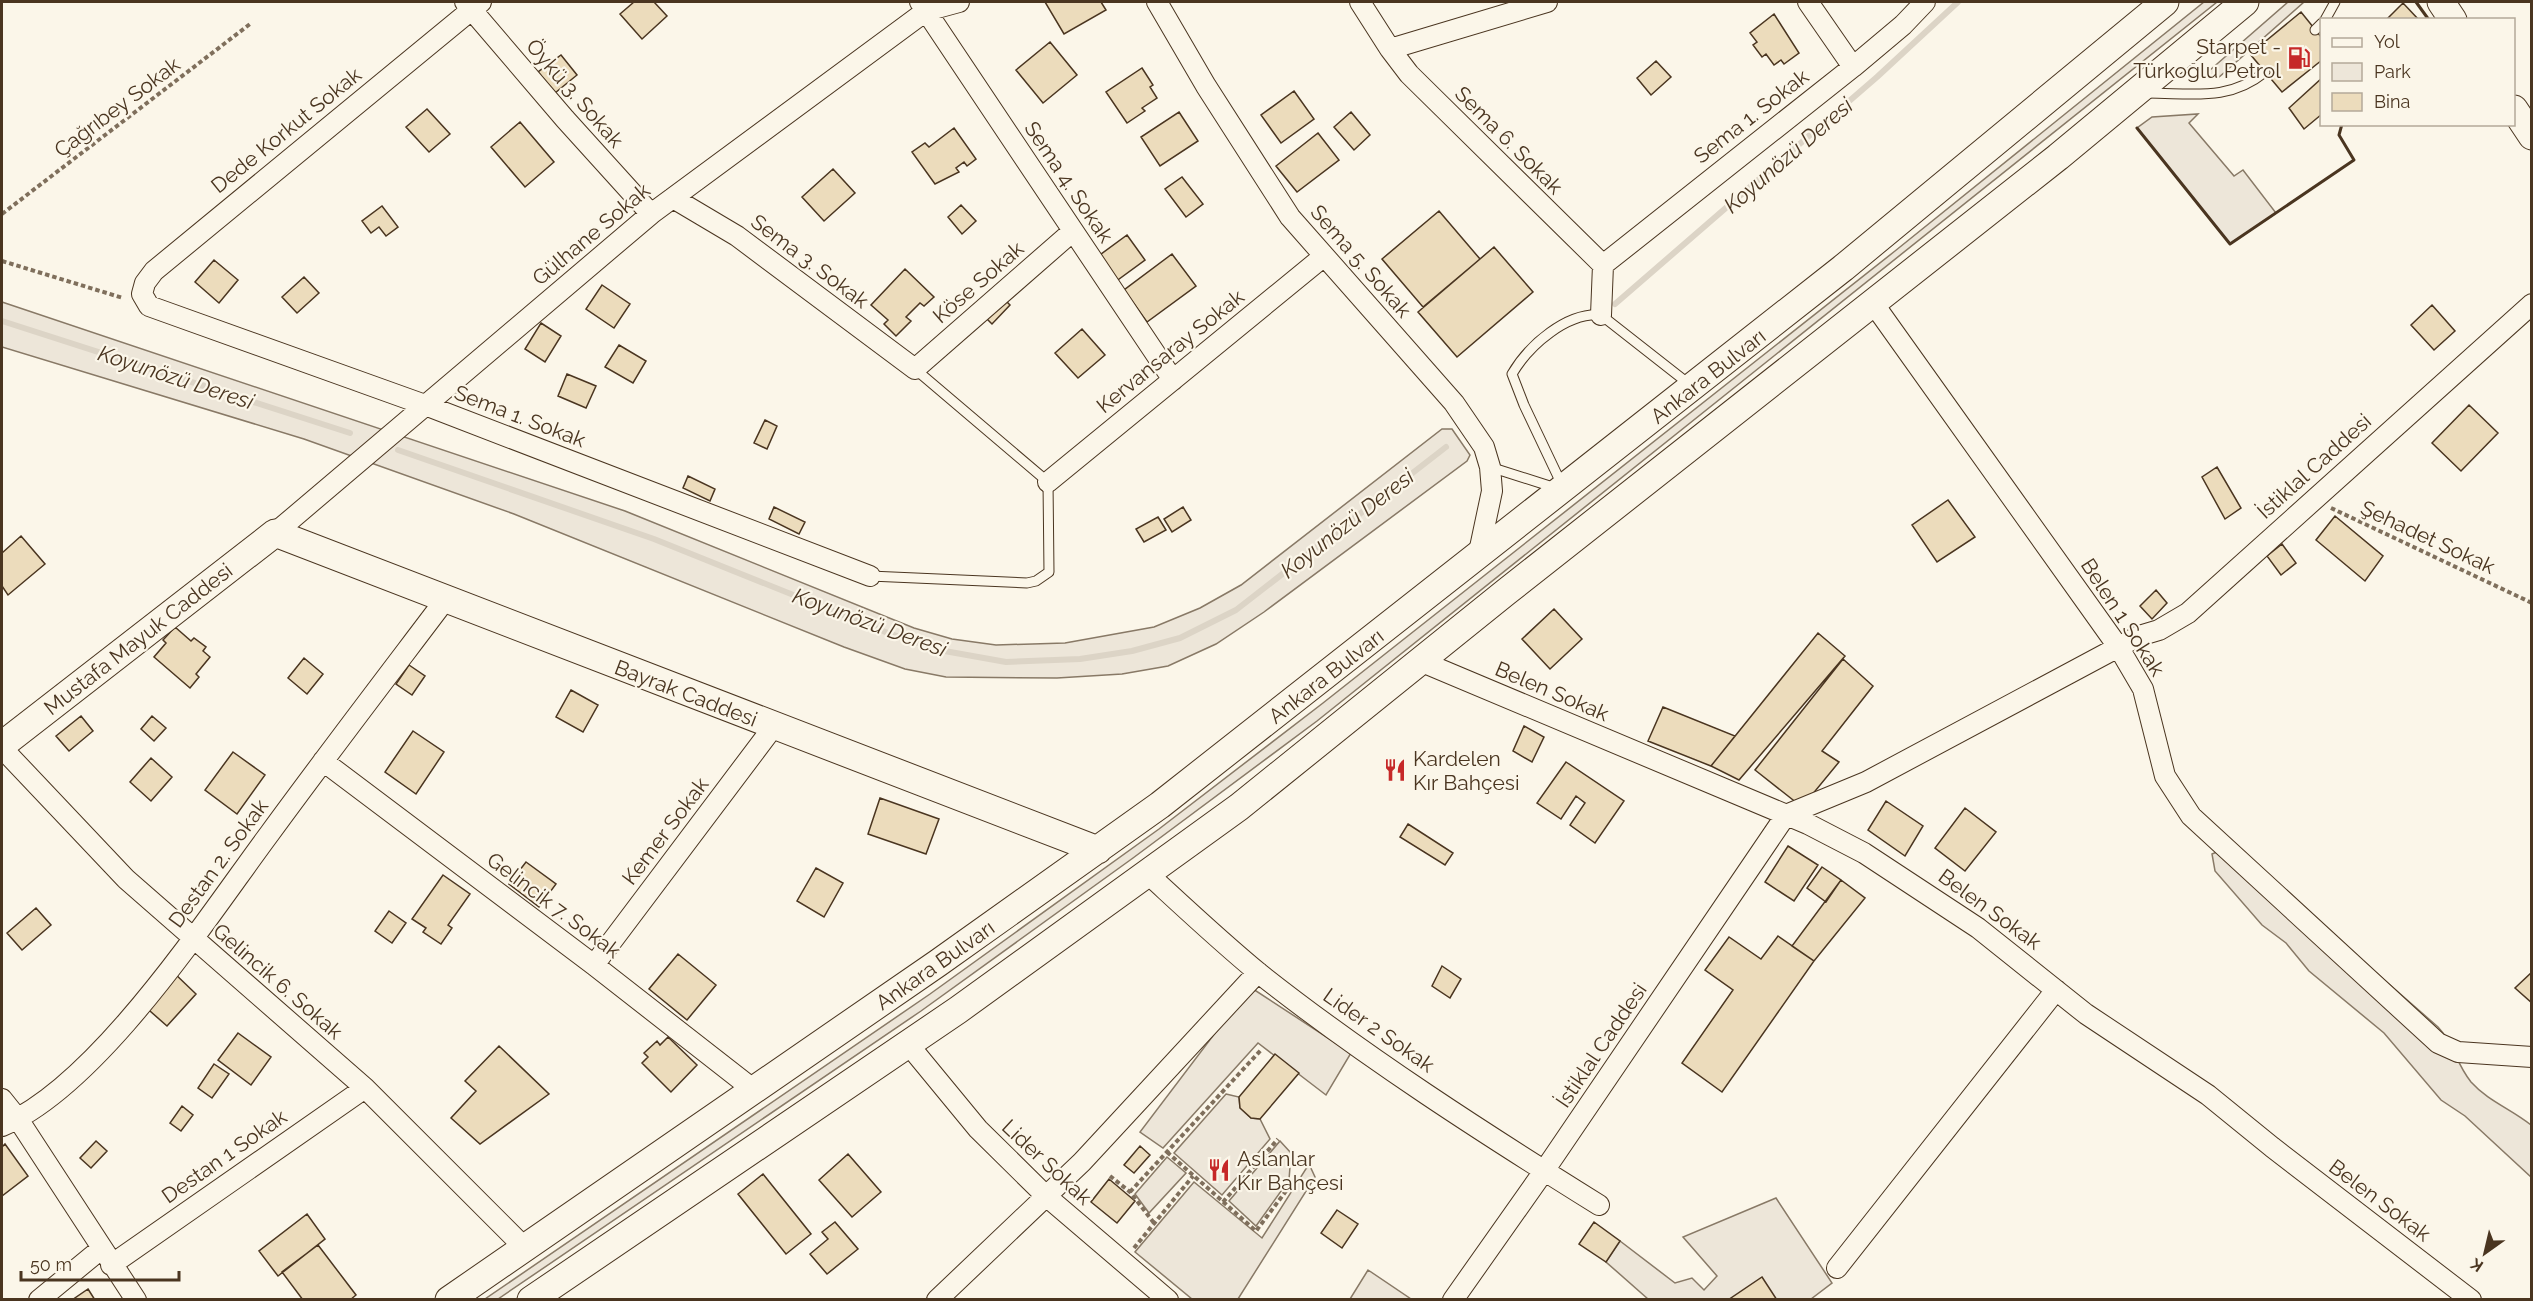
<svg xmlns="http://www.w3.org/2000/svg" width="2533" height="1301" font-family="Raleway,sans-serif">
  <rect width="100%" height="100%" fill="#fbf6e9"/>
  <path fill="#ede6d9" stroke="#887966" stroke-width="1.5" d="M2204,2H2217L1317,721L1133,858L921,1011L498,1299H485L930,994L1159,829L1323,703L1895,251Z
    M2288,2H2304L2218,78L2202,77Z
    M2198,114L2189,123L2234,176L2243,170L2276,213L2230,244L2137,128L2152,117Z
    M2,302L625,511L914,628L952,639L996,645L1065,643L1154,627L1200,608L1241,585L1442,429H1452L1470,455L1467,461L1264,612L1216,644L1168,666L1122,674L1057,678L946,677L905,669L844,647L514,514L304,439L2,347Z
    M2231,846L2438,1027C2455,1045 2455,1062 2471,1082C2488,1101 2511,1109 2531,1125V1177L2465,1116L2441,1100L2384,1033L2309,971L2286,943L2262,925L2215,871L2212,854Z
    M1250,987L1351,1053L1326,1095L1258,1043L1163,1148L1140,1132Z
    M1226,1094L1239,1097L1240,1108L1251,1118L1260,1119L1270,1139L1222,1195L1174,1153Z
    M1280,1141L1291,1153L1289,1180L1256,1226L1229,1201Z
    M1167,1157L1186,1173L1149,1213L1135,1194Z
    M1309,1164L1315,1177L1238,1299H1192L1135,1252L1194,1182L1262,1238Z
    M1776,1198L1832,1283L1811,1299H1648L1606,1262L1620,1241L1675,1283L1692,1278L1704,1290L1717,1276L1683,1237Z
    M1368,1270L1411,1299H1350Z"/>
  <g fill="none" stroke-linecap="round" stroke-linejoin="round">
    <path stroke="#dcd4c6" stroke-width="6" d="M1615,304L1877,77L1958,2
      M2,321L350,433
      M398,450L654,539L888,633L939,650L1006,662L1080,659L1132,651L1180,638L1236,610L1446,447"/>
  </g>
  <path fill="#ecdcbc" stroke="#4a3520" stroke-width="1.5" d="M634,2H654L667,16L642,39L620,14Z
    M1045,2H1101L1106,10L1064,34Z
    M2403,3L2419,20H2386Z
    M2301,12L2322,38V60L2282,92L2250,54Z
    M1774,14L1799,53L1784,64L1781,60L1774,65L1766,54L1762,57L1753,45L1757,42L1750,33Z
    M1050,42L1077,75L1043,103L1016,70Z
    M561,55L577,75L555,93L538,72Z
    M1656,61L1671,77L1651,95L1637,78Z
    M1142,68L1153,85L1150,87L1157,98L1142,108L1145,111L1127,123L1106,92Z
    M2322,78V114L2304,129L2289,108Z
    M1294,91L1314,119L1281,143L1261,115Z
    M427,109L450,134L429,152L406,127Z
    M1179,112L1198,141L1160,166L1141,137Z
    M1351,112L1370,135L1354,150L1334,127Z
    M520,122L554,162L525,187L491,147Z
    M954,128L976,159L967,166L964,162L956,168L959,172L935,184L912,152L925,143L929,147Z
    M1318,133L1339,160L1297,192L1276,166Z
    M833,169L855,193L824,221L802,197Z
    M1182,177L1203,204L1186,217L1165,189Z
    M961,205L976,221L962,234L948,217Z
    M382,206L398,227L386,236L379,227L371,233L362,221Z
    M1439,211L1480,259L1423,307L1382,259Z
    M1127,235L1145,260L1115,282L1097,257Z
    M1494,247L1533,292L1457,357L1418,312Z
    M1172,254L1196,286L1147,322L1124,290Z
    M214,260L238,280L219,303L195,282Z
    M905,269L934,297L924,306L920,303L906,317L911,321L896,336L884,324L888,320L871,305Z
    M304,277L319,293L297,313L282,297Z
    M602,285L630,304L614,328L586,309Z
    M1002,297L1010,305L992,324L984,316Z
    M2432,305L2455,331L2434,350L2411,325Z
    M541,323L561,336L545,362L525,349Z
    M1082,329L1105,355L1078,378L1055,353Z
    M619,345L646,361L633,383L605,367Z
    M567,374L596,386L586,408L558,396Z
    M2469,405L2498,433L2461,471L2432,443Z
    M765,420L777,426L767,449L754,443Z
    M2217,467L2241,508L2225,519L2202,477Z
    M688,476L715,489L710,501L683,488Z
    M1948,500L1975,537L1937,562L1912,525Z
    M774,507L805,522L799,534L769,519Z
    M1183,507L1191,520L1172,532L1164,519Z
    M2335,516L2383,556L2365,581L2316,540Z
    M1158,517L1166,530L1144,542L1136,529Z
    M21,536L45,564L8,595L2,586V553Z
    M2282,544L2296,563L2281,575L2267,556Z
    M2156,590L2167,603L2152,619L2140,606Z
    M1554,609L1582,639L1550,669L1522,639Z
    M175,627L191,641L194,638L206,647L203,651L210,657L196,674L199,677L190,688L154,657L166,643L163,640Z
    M1818,633L1845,656L1739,780L1711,766Z
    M304,658L323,674L307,694L288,678Z
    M1843,659L1873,686L1822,751L1839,762L1802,807L1755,770Z
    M409,665L425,676L412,695L396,684Z
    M571,690L598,705L583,732L556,717Z
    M1663,707L1735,736L1711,766L1648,741Z
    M81,716L93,731L69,751L56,736Z
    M152,716L166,728L154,741L141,729Z
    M1524,726L1544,737L1532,762L1513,751Z
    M413,731L444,752L416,794L385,772Z
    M233,752L265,775L237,814L205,790Z
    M151,758L172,777L151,801L130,782Z
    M1566,762L1624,801L1595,843L1570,825L1585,803L1576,796L1561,819L1537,803Z
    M880,798L939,819L926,854L868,834Z
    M1886,801L1923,826L1905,856L1868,830Z
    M1965,808L1996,832L1965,871L1935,848Z
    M1408,824L1453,853L1445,865L1400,837Z
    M1788,846L1818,865L1794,901L1765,882Z
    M526,862L556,884L539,907L509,884Z
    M1822,867L1841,880L1826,902L1807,888Z
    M816,868L843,883L824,917L797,901Z
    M443,875L470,894L448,925L452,928L441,944L423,932L426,928L412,919Z
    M1841,880L1865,898L1814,961L1792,946Z
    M36,908L51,925L22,950L7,933Z
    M389,911L406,923L392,943L375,931Z
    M1778,936L1814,961L1722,1092L1682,1063L1733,990L1705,970L1729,937L1761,959Z
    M678,954L716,985L687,1020L649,989Z
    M1442,966L1461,979L1450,998L1432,986Z
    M172,971L196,994L167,1026L142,1004Z
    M2532,972V1003L2515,988Z
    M238,1033L271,1057L251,1085L218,1060Z
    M668,1037L697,1065L671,1092L642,1063L648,1057L644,1053L657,1041L660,1045Z
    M499,1046L549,1094L480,1144L451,1118L476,1091L465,1081Z
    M1275,1054L1299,1073L1260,1119L1251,1118L1240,1108L1239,1097Z
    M214,1064L229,1074L212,1098L198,1088Z
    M182,1106L193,1115L181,1131L170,1123Z
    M96,1141L107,1151L91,1168L80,1158Z
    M5,1144L28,1176L2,1196V1147Z
    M1140,1146L1150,1155L1134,1173L1124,1165Z
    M848,1154L881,1192L852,1217L819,1180Z
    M763,1174L811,1234L786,1254L738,1194Z
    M1109,1179L1135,1201L1117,1223L1091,1202Z
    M1337,1210L1358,1224L1342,1248L1321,1233Z
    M307,1214L325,1239L278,1276L259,1251Z
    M835,1222L858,1249L827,1274L810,1254L828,1239L822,1232Z
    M1594,1222L1620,1241L1606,1262L1579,1244Z
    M318,1245L356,1295L350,1300H303L282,1272Z
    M1762,1277L1777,1300H1728Z
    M88,1289L95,1300H72Z"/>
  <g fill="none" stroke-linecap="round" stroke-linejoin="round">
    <g stroke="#4a3520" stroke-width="11">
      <path id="lane" d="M2325,20L2335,2
        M2315,30L2322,23
        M2147,93C2192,93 2228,102 2265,72
        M1490,467L1556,488
        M1562,485L1524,405L1512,374C1529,345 1567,312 1601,315L1689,384
        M870,576L1027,583L1036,581L1049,572L1048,482L915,369"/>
    </g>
    <g stroke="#4a3520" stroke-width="22">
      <path id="street" d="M465,2L565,119L651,214
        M481,2L154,271L145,283L142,294L149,306L425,405L870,576
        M920,2L1173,380
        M1157,2L1206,86L1290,217L1454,403L1484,447L1490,467L1492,491L1478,557
        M1360,2L1390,49L1409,74L1603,265L1601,315
        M1808,2L1853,67
        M1390,49L1547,2
        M673,198L737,236L915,369L1073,231
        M1603,265L1853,67L1903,25L1925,2
        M1873,303L2119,648L2143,689L2165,776L2191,816L2438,1043L2458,1052L2532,1057
        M1048,482L1323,257
        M275,533L651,214L926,11L959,2
        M1420,661L1808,824L1864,853L1978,928L2086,1014L2208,1095L2272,1147L2471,1300
        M2,748L126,879L365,1088L525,1248
        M323,761L594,965L754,1090
        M1148,874C1185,908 1221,942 1260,974C1365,1057 1485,1134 1599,1205
        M594,965L774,726
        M908,1044L978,1129L1046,1196L1168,1300
        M2,1099L18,1119L136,1300
        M2,1126C99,1085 206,919 270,833C327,755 386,678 445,600
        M111,1265L365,1088
        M1837,1268L2056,990
        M39,1300L101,1249
        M937,1300L1082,1162L1258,972
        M1453,1300L1544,1171L1786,815L1866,782L2139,636L2159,630L2188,613L2532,304"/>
    </g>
    <g stroke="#4a3520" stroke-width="29">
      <path id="secondary" d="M2441,2L2453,20
        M2514,109L2532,136
        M2,745L275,533L1098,850
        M449,1300L938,963L1160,805L1843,268L2165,2
        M531,1300L958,1010L1239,807L1506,592L2058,157L2245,2"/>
    </g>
    <path stroke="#7f6f5c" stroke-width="4" stroke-dasharray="4.5 3" stroke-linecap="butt" d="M2,214L250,24
      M2,261L123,298
      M2331,508L2532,603
      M1167,1152L1256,1231L1295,1179
      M1110,1176L1130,1192L1154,1223
      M1130,1192L1261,1050
      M1223,1202L1278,1139
      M1134,1248L1193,1176"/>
    <use href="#lane" stroke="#fbf6e9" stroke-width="9"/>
    <use href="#street" stroke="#fbf6e9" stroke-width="20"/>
    <use href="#secondary" stroke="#fbf6e9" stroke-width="27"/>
    <path stroke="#4a3520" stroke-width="3" d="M2416,2L2429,20
      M2137,128L2230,244L2354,160L2339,135L2342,124"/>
  </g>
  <defs>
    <g id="fuel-bare" transform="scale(1.8)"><path d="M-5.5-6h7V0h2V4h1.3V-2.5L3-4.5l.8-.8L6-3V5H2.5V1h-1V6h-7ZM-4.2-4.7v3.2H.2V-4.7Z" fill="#c62828" stroke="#fbf6e9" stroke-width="2.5" paint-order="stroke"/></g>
    <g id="restaurant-bare" transform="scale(1.8)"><path d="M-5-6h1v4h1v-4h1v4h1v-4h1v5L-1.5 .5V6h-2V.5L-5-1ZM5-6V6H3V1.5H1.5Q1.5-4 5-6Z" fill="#c62828" stroke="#fbf6e9" stroke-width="2.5" paint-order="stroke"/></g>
  </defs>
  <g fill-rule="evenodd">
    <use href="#fuel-bare" x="2299" y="58"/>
    <use href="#restaurant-bare" x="1395" y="770"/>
    <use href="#restaurant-bare" x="1219" y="1170"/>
  </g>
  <g text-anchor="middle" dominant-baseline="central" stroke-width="4.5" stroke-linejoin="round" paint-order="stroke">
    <g font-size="21" fill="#4a3520" stroke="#fbf6e9" text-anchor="start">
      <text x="2281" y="46" text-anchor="end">Starpet -<tspan x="2281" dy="24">Türkoğlu Petrol</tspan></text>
      <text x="1413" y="758">Kardelen<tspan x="1413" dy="24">Kır Bahçesi</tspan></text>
      <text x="1237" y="1158">Aslanlar<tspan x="1237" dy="24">Kır Bahçesi</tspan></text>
    </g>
    <g font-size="21" fill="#4a3520" stroke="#fbf6e9">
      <text transform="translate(575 93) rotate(49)">Öykü 3. Sokak</text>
      <text transform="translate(117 107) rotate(-37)">Çağrıbey Sokak</text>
      <text transform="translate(1751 116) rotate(-38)">Sema 1. Sokak</text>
      <text transform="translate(286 130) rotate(-39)">Dede Korkut Sokak</text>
      <text transform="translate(1509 140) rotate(45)">Sema 6. Sokak</text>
      <text transform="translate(1069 182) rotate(56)">Sema 4. Sokak</text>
      <text transform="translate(591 234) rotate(-40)">Gülhane Sokak</text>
      <text transform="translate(810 261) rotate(37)">Sema 3. Sokak</text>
      <text transform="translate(1361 261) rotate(49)">Sema 5. Sokak</text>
      <text transform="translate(978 282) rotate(-41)">Köse Sokak</text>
      <text transform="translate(1170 351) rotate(-39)">Kervansaray Sokak</text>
      <text transform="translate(1708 376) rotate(-38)">Ankara Bulvarı</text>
      <text transform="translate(520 416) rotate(21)">Sema 1. Sokak</text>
      <text transform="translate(2314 466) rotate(-42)">İstiklal Caddesi</text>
      <text transform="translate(2428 537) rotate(25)">Şehadet Sokak</text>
      <text transform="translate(2123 617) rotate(57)">Belen 1 Sokak</text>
      <text transform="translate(138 639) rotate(-38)">Mustafa Mayuk Caddesi</text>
      <text transform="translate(1326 676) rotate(-38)">Ankara Bulvarı</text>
      <text transform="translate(1552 691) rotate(23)">Belen Sokak</text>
      <text transform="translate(686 693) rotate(21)">Bayrak Caddesi</text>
      <text transform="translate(665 831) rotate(-53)">Kemer Sokak</text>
      <text transform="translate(218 863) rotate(-54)">Destan 2. Sokak</text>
      <text transform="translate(554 905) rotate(37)">Gelincik 7. Sokak</text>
      <text transform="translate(1990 909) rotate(36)">Belen Sokak</text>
      <text transform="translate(935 965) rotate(-35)">Ankara Bulvarı</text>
      <text transform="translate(278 981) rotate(41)">Gelincik 6. Sokak</text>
      <text transform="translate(1379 1030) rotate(35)">Lider 2 Sokak</text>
      <text transform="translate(1601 1045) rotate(-56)">İstiklal Caddesi</text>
      <text transform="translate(224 1156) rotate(-35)">Destan 1 Sokak</text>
      <text transform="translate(1047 1162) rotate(43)">Lider Sokak</text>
      <text transform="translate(2380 1200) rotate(37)">Belen Sokak</text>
    </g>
    <g font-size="22" font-style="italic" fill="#4a3520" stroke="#fbf6e9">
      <text transform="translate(1788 155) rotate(-41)">Koyunözü Deresi</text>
      <text transform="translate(176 377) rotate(18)">Koyunözü Deresi</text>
      <text transform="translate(1347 523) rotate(-38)">Koyunözü Deresi</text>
      <text transform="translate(870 622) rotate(20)">Koyunözü Deresi</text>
    </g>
  </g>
  <rect width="2533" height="1301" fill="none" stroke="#4a3520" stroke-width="6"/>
  <rect x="2320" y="18" width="195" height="108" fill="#fbf6e9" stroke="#b4a999" stroke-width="1.5"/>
  <rect x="2332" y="38" width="30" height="9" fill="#fbf6e9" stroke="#b4a999" stroke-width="1.5"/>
  <text x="2374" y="48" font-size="18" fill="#4a3520">Yol</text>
  <rect x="2332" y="63" width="30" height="18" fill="#ede6d9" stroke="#b4a999" stroke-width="1.5"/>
  <text x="2374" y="78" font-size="18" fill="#4a3520">Park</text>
  <rect x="2332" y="93" width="30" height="18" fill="#ecdcbc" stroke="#b4a999" stroke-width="1.5"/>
  <text x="2374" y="108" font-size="18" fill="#4a3520">Bina</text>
  <g transform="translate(2485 1253) rotate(214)" stroke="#fbf6e9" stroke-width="4.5" paint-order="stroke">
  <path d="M0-4.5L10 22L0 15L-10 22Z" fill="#4a3520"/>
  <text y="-9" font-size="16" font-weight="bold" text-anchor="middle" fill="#4a3520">K</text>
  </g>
  <path d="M21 1271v9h158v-9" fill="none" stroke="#4a3520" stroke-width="3"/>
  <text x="30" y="1271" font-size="18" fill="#4a3520" stroke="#fbf6e9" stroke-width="4.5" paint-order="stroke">50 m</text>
</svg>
